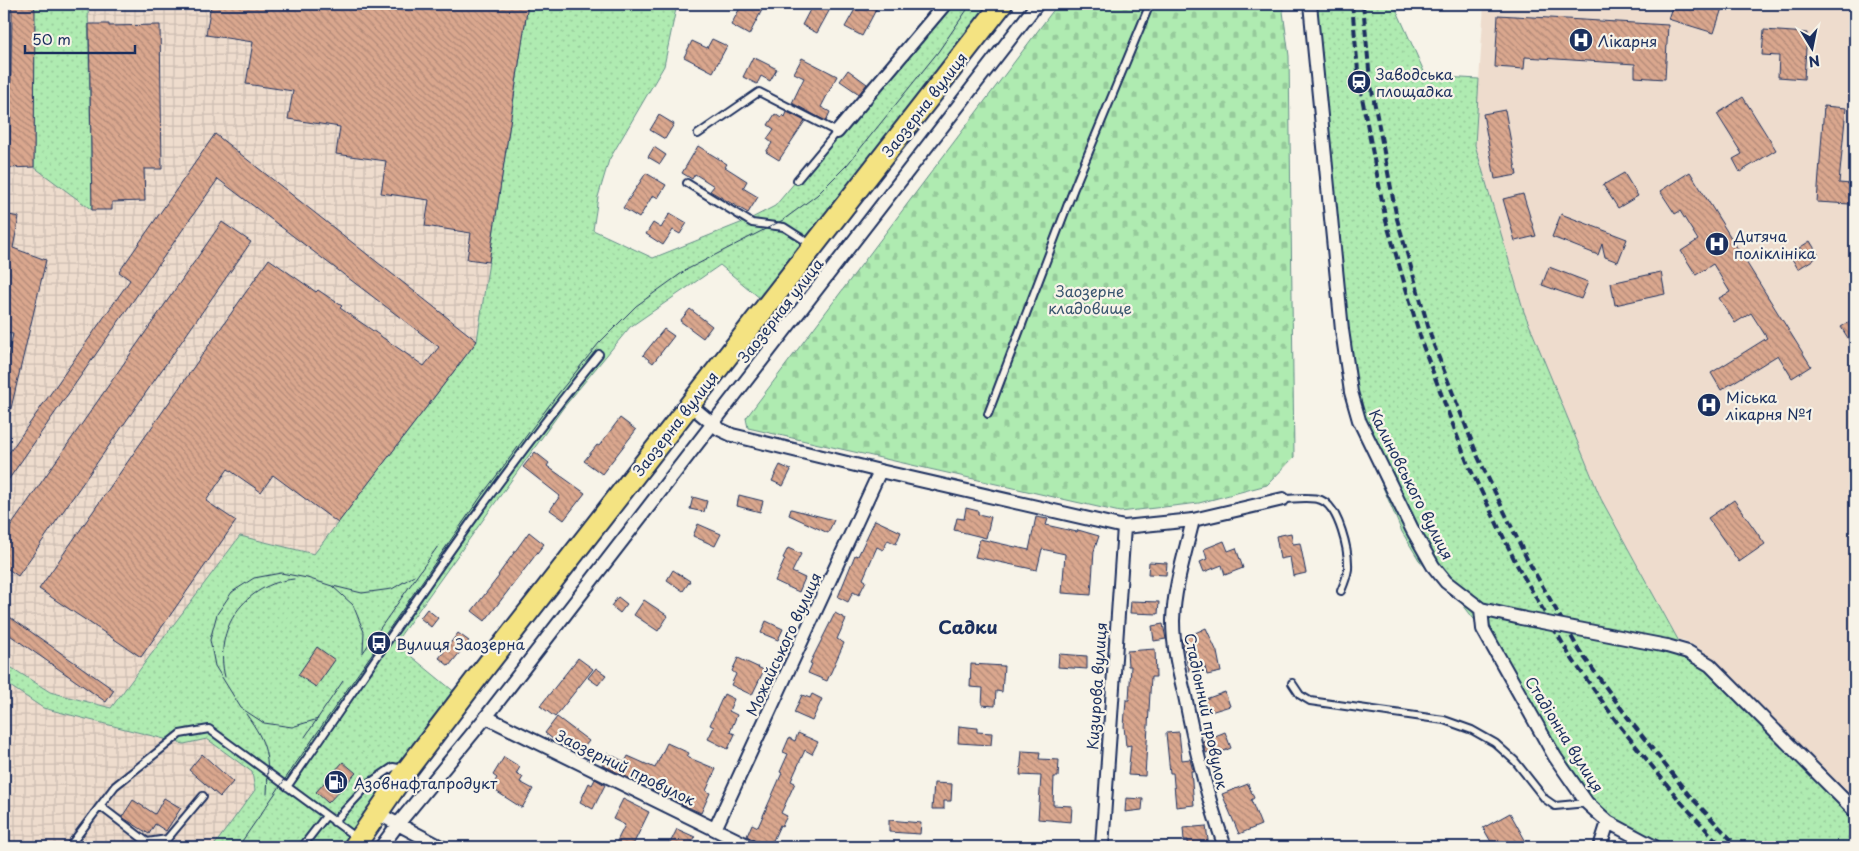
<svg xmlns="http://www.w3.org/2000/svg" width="1859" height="851" font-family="'Playpen Sans',sans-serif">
  <defs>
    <pattern id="industrial-grid" width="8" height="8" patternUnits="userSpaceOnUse" patternTransform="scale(1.25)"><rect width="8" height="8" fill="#eedccd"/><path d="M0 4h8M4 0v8" fill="none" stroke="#ccbdb2"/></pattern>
    <pattern id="grass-dots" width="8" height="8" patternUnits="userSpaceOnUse" patternTransform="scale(1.25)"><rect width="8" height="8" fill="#afebb1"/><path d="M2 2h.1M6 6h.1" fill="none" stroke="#96ca9b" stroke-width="1.8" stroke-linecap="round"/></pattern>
    <pattern id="cemetery-stones" width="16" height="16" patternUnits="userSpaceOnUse" patternTransform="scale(1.25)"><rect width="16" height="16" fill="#afebb1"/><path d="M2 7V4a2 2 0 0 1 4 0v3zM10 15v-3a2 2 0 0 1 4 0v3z" fill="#96ca9b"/></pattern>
    <pattern id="building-back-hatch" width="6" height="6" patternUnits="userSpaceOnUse" patternTransform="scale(1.25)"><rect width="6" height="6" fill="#daa78e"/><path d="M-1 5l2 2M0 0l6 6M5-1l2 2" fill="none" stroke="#b08877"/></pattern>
  </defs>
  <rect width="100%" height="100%" fill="#f7f3e8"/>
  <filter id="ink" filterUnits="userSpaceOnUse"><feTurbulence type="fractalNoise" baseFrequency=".02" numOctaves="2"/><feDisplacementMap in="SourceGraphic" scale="10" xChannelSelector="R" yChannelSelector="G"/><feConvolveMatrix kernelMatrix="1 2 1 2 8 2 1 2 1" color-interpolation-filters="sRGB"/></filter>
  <g filter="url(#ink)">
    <path fill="#eedccd" d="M1484,4H1855V802L1714,660L1695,646L1678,639L1601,499L1524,312L1475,144Z"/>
    <path fill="url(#industrial-grid)" d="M4,4H34L91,210L88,4H528L477,341L314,554L240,536L111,708L50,692L4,663Z
      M4,682L43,708L184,744L207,739L252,772L255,790L213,847H4Z"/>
    <path fill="url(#grass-dots)" stroke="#658d88" d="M34,4H88L92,210L34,167Z
      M528,4H677L664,66L609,160L598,197L593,230L653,258L748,220L775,206L945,4H1001L767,304L720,265L630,327L563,408L395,643L462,698L347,847H213L255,790L252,772L207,739L184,744L43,708L4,682V663L50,692L111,708L240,536L314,554L477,341Z
      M1312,4H1394L1426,76L1479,79L1475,145L1524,312L1601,499L1688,658L1705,670L1855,820V847H1664L1612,822L1591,805L1490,640L1457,597L1438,581L1419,560L1402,532L1355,421Z"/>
    <path fill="url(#cemetery-stones)" stroke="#658d88" d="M1058,4H1282L1289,56L1294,457L1267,485L1199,503L1120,512L748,428L746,418Z"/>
    <path fill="url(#building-back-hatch)" stroke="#1b2f5e" d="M11,4H34L35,11L34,167L9,168L12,13Z
      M211,4H528L489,262L467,259L471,233L425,226L429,200L381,193L386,161L336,154L340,127L288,119L293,91L246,84L253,42L206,35Z
      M742,4H756L763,8L749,35L731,25Z
      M813,4L829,11L817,33L802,25Z
      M858,4H879L862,36L845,27Z
      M1673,4H1707L1722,8L1714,33L1668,19Z
      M1498,15L1668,25L1665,79L1635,77V64L1525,57L1524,69L1495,67Z
      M89,24H109V26L160,25L162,169H144L145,201L112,202V210H92Z
      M1764,30L1807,33L1804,79L1778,77L1779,56L1762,55Z
      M712,39L727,46L713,72L684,57L692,41L707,48Z
      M753,57L777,69L770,81L761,76L757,84L743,77Z
      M802,58L837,76L821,107L830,112L826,121L792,103L804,78L794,73Z
      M848,70L867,84L859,94L840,81Z
      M1743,97L1776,150L1740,172L1733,159L1742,154L1717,114Z
      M1824,106L1846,108L1839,183L1851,184L1850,204L1817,202Z
      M1505,110L1517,175L1495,179L1483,114Z
      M787,112L805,121L779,160L766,152L772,143L767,139L774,129L768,125L775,114L781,118L783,115L785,117Z
      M659,115L674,124L665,139L650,130Z
      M215,134L477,341L338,523L273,475L261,492L228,469L206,501L236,521L141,657L39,589L269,259L316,292L318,290L342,306L340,308L424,366L439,347L218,179L4,486V460L130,280L119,272Z
      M698,146L727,164L725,167L747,181L743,188L758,197L748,213L710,191L714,186L695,174L692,179L682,173Z
      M654,147L666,155L660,164L648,157Z
      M1690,172L1811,366L1792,378L1778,355L1721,390L1711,373L1767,338L1751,313L1735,323L1719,298L1730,292L1713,264L1696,275L1681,251L1698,240L1680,211L1675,214L1660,191Z
      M646,173L666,185L658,198L653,195L639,218L623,208Z
      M1624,173L1638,196L1618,208L1603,185Z
      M1523,194L1536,236L1515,241L1503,199Z
      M670,213L687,223L680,234L673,230L663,245L646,234L653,223L661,228Z
      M4,214L19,217L13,248L46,260L8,421H4V373L13,334L4,333Z
      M1561,214L1627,239L1618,262L1605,257L1602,244L1598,255L1552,237Z
      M222,222L251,242L18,576L4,566V536Z
      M1810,241L1819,256L1798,269L1791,257L1801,251L1799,248Z
      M1549,267L1588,282L1581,299L1542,285Z
      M1661,272L1665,294L1615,305L1611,283Z
      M690,309L712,326L703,338L680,321Z
      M1855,318V349L1841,327Z
      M664,329L674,336L653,363L643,355Z
      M620,418L636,430L602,474L584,461L597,445L599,446Z
      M535,452L549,463L547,466L585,493L564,520L550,510L560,496L523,467Z
      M780,465L791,470L783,486L772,481Z
      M739,495L763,501L760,512L737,506Z
      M693,497L707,501L704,512L690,509Z
      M1734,500L1765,544L1739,562L1708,518Z
      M966,508L978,511V514L991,517L986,538L954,530L957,518L964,519Z
      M791,509L834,520L828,533L789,515Z
      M1036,517L1048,519L1046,525L1077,532L1078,530L1099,536L1094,551L1091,595L1062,593L1065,554L1042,549L1037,570L975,557L980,539L1029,550Z
      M875,520L901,532L896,544L888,540L883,550L877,547L863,579L866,581L859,595L853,592L848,602L838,597L855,555L858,556Z
      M698,524L721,534L715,546L693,536Z
      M529,532L544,544L485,621L472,611L499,576L498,575Z
      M1291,533L1293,544L1300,543L1306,573L1293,576L1290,557L1280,559L1276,536Z
      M1224,541L1228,551L1236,548L1243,568L1225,575L1222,565L1204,572L1200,562L1207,559L1204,549Z
      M788,548L801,554L792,572L805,578L799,592L775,581L785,559L783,558Z
      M1149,562L1167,563L1166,575L1148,574Z
      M673,570L690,581L683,591L667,580Z
      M618,597L627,604L620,613L611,606Z
      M644,600L668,616L658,631L634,615Z
      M1131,601L1159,602L1158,614L1130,613Z
      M427,609L438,618L431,627L420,618Z
      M4,613L114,690L106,702L4,631Z
      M835,613L846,619L837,639L844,643L827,681L808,673L812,664L810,663Z
      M766,621L783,629L778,640L761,633Z
      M1163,624L1166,639L1154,641L1152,626Z
      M1206,628L1217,652L1221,672L1207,675L1205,667L1189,671L1182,639Z
      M458,633L469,641L449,666L439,658Z
      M317,647L335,660L316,687L298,675Z
      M1155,649L1156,677H1151L1145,776L1128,775L1131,745L1126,746L1124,726L1126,700H1129L1131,666H1128L1127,651Z
      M1059,654L1087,656V669L1058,667Z
      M578,658L593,669L555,717L540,706Z
      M738,658L764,670L752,695L731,685L736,674L732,671Z
      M971,664L1004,666L1002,692L996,691L995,706L982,705L983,688L970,687Z
      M596,668L606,675L598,685L588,678Z
      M1225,692L1230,706L1204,714L1200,701Z
      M724,694L734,699L729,711L737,715L730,732L735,734L728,749L708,739L714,727L710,725Z
      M812,694L822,699L812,721L794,713L802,695L810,698Z
      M557,717L589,741L581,751L569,742L566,747L558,743L545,733Z
      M959,726L977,728V732L992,733L991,745L958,743Z
      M1179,732L1182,760L1190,759L1193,771H1191L1194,805L1176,807L1173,773H1170L1166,733Z
      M1225,732L1231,748L1219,753L1217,749L1206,753L1203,741Z
      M798,733L818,742L812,754L805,750L791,781L795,783L781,813L787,816L782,826L780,825L770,847H759L757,842L747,836L752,824L758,827L782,773L780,772L788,754L783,752L789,738L795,741Z
      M667,743L689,753L687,757L716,769L706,791L710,793L701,813L681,804L683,799L634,777L633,780L602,765L607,753L625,762L628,756L655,768Z
      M1022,751L1040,752L1039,759L1059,760L1058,777H1054L1053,805L1072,806L1071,822L1038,819L1041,776L1020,775Z
      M202,754L233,782L220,797L189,770Z
      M504,757L520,767L516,774L523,777L520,782L533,789L522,808L491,788L497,778L493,775Z
      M343,762L356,773L328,803L316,792Z
      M595,779L605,785L593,809L580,802L589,783L592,785Z
      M934,783L952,784L951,801H944V809H932Z
      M1248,784L1254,798L1251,800L1261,825L1239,834L1222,794Z
      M164,798L181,808L166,831L155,824L149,834L122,817L133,800L155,814Z
      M1126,798L1143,799L1142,810L1125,812Z
      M623,799L649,812L632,847H614L625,825L613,819Z
      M1510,813L1529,847H1494L1483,828Z
      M889,820L921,823L920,834L889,832Z
      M1206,826L1209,847H1188V840H1184L1183,828Z
      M677,829L695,837L690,847H668Z"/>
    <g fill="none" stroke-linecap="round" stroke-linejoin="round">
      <g stroke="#1b2f5e" stroke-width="10">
        <path id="lane" d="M698,134L759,92L837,132L797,180
          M687,183L752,223L784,227L812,245
          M988,414L1074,188L1150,4
          M1283,499C1294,499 1311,496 1321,500C1339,507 1349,551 1348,569C1347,576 1344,584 1341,591
          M1292,683L1300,695L1310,701L1444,720L1472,730L1495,743L1515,761L1545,799L1555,806L1587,803
          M287,787C389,641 486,491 599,354
          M100,806L147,842L167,839L203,796
          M334,822L371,782L393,767L404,769
          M69,847L115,786L180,734L209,729L357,838
          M302,847L326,816"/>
      </g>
      <g stroke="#1b2f5e" stroke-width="16">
        <path id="street" d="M1310,4L1342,330L1351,392L1359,420L1412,529L1433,566L1446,582L1481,609L1521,618
          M837,132L945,4
          M690,405L719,429L732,435L880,471L1124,527L1193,520L1283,499
          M1193,520C1185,554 1174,587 1173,621C1173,647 1179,672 1185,696C1195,747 1207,798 1225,847
          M1481,609L1483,629L1555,757L1587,803L1608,822L1655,847
          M1667,646L1688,652L1710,665L1855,811
          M486,717L751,847
          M377,813L441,847
          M715,829L880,471
          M381,847L398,824L486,717L1037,4
          M1102,847L1124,527
          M1600,847L1608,822"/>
      </g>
      <g stroke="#1b2f5e" stroke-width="24">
        <path id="primary" d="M354,847L407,770L480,674L1002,4"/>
      </g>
      <use href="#lane" stroke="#f7f3e8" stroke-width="6"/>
      <use href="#street" stroke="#f7f3e8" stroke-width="12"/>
      <use href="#primary" stroke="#f4e382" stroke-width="20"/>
      <path stroke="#1b2f5e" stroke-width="1" d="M333,586L362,593L392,589L414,576
        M362,654L438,546
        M225,677C213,628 245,584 294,579
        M246,714C268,744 269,757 267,794
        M318,719L292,727L264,723L241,708L215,666L210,640L217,614L232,592L254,578L281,573L307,578L332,586L353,605L364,632L363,651
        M305,737L343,681
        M238,847L482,495L554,399L599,343L636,306L686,270L783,220L817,195L847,165L938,52L971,4"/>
      <path stroke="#1b2f5e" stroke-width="4" stroke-dasharray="8 4" stroke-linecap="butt" d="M1352,4L1359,82L1386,221L1423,346L1467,462L1517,565L1570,656L1619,725L1680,801L1722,847
        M1363,4L1370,80L1397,219L1433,343L1478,457L1527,559L1579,650L1628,718L1688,794L1738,847"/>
      <g stroke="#1b2f5e" stroke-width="16" stroke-linecap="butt">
        <path id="street-bridge" d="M1521,618L1667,646"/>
      </g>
      <use href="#street-bridge" stroke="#f7f3e8" stroke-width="12"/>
    </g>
  </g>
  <defs>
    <g id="hospital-disc" transform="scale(1.25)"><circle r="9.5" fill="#1b2f5e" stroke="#f7f3e8"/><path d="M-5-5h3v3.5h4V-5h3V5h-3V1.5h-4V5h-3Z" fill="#fff"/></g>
    <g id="station-disc" transform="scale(1.25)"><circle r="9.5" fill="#1b2f5e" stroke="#f7f3e8"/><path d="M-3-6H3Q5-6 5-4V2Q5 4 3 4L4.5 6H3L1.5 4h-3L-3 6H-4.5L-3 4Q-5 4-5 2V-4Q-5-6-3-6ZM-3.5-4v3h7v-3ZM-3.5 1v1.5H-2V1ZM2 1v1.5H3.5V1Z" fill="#fff"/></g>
    <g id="bus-disc" transform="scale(1.25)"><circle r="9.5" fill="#1b2f5e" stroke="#f7f3e8"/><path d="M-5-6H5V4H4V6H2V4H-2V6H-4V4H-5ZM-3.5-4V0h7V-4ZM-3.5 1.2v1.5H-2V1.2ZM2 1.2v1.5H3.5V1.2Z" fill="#fff"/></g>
    <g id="fuel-disc" transform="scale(1.25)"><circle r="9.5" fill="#1b2f5e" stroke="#f7f3e8"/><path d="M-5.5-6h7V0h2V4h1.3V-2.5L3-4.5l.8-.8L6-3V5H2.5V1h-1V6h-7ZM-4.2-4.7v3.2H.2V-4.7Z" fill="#fff"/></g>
  </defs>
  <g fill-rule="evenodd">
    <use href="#hospital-disc" x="1581" y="40"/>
    <use href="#station-disc" x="1359" y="82"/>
    <use href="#hospital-disc" x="1717" y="244"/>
    <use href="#hospital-disc" x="1709" y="405"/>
    <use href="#bus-disc" x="379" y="643"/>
    <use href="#fuel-disc" x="336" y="782"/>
  </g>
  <g text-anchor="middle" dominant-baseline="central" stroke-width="4.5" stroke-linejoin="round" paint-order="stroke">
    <g font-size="15" fill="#1b2f5e" stroke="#f7f3e8" text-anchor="start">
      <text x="1598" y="40">Лікарня</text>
      <text x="1376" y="73">Заводська<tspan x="1376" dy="17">площадка</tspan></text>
      <text x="1734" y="235">Дитяча<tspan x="1734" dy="17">поліклініка</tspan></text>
      <text x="1726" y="396">Міська<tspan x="1726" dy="17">лікарня №1</tspan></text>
      <text x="396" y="643">Вулиця Заозерна</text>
      <text x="354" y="782">Азовнафтапродукт</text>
    </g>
    <g font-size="15" fill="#1b2f5e" stroke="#f7f3e8">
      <text transform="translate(924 104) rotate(-52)">Заозерна вулиця</text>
      <text transform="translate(780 310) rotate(-52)">Заозерная улица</text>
      <text transform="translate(675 423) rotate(-52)">Заозерна вулиця</text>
      <text transform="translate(1412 484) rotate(63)">Калиновського вулиця</text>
      <text transform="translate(783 644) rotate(-65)">Можайського вулиця</text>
      <text transform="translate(1096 686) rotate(-86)">Кизирова вулиця</text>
      <text transform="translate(1207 711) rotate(78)">Стадіонний провулок</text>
      <text transform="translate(1565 734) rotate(58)">Стадіонна вулиця</text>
      <text transform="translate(626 767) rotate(26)">Заозерний провулок</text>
    </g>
    <g font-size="15" fill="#39556f" stroke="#f7f3e8">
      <text x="1090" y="290">Заозерне<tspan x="1090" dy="17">кладовище</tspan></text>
    </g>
    <g font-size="18" font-weight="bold" fill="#1b2f5e" stroke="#f7f3e8">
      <text x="968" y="626">Садки</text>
    </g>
  </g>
  <rect width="1859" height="851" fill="none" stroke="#f7f3e8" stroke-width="20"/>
  <rect x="10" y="10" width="1839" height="831" fill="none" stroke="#1b2f5e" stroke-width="2" filter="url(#ink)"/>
  <g transform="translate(1812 48) rotate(170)" stroke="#f7f3e8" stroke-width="4" paint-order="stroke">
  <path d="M0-4L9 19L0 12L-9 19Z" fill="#1b2f5e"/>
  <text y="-8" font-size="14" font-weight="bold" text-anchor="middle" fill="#1b2f5e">N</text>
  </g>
  <path d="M25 45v8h110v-8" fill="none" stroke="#1b2f5e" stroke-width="2.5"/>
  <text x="32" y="45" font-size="15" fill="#1b2f5e" stroke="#f7f3e8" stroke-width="4" paint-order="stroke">50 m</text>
</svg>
